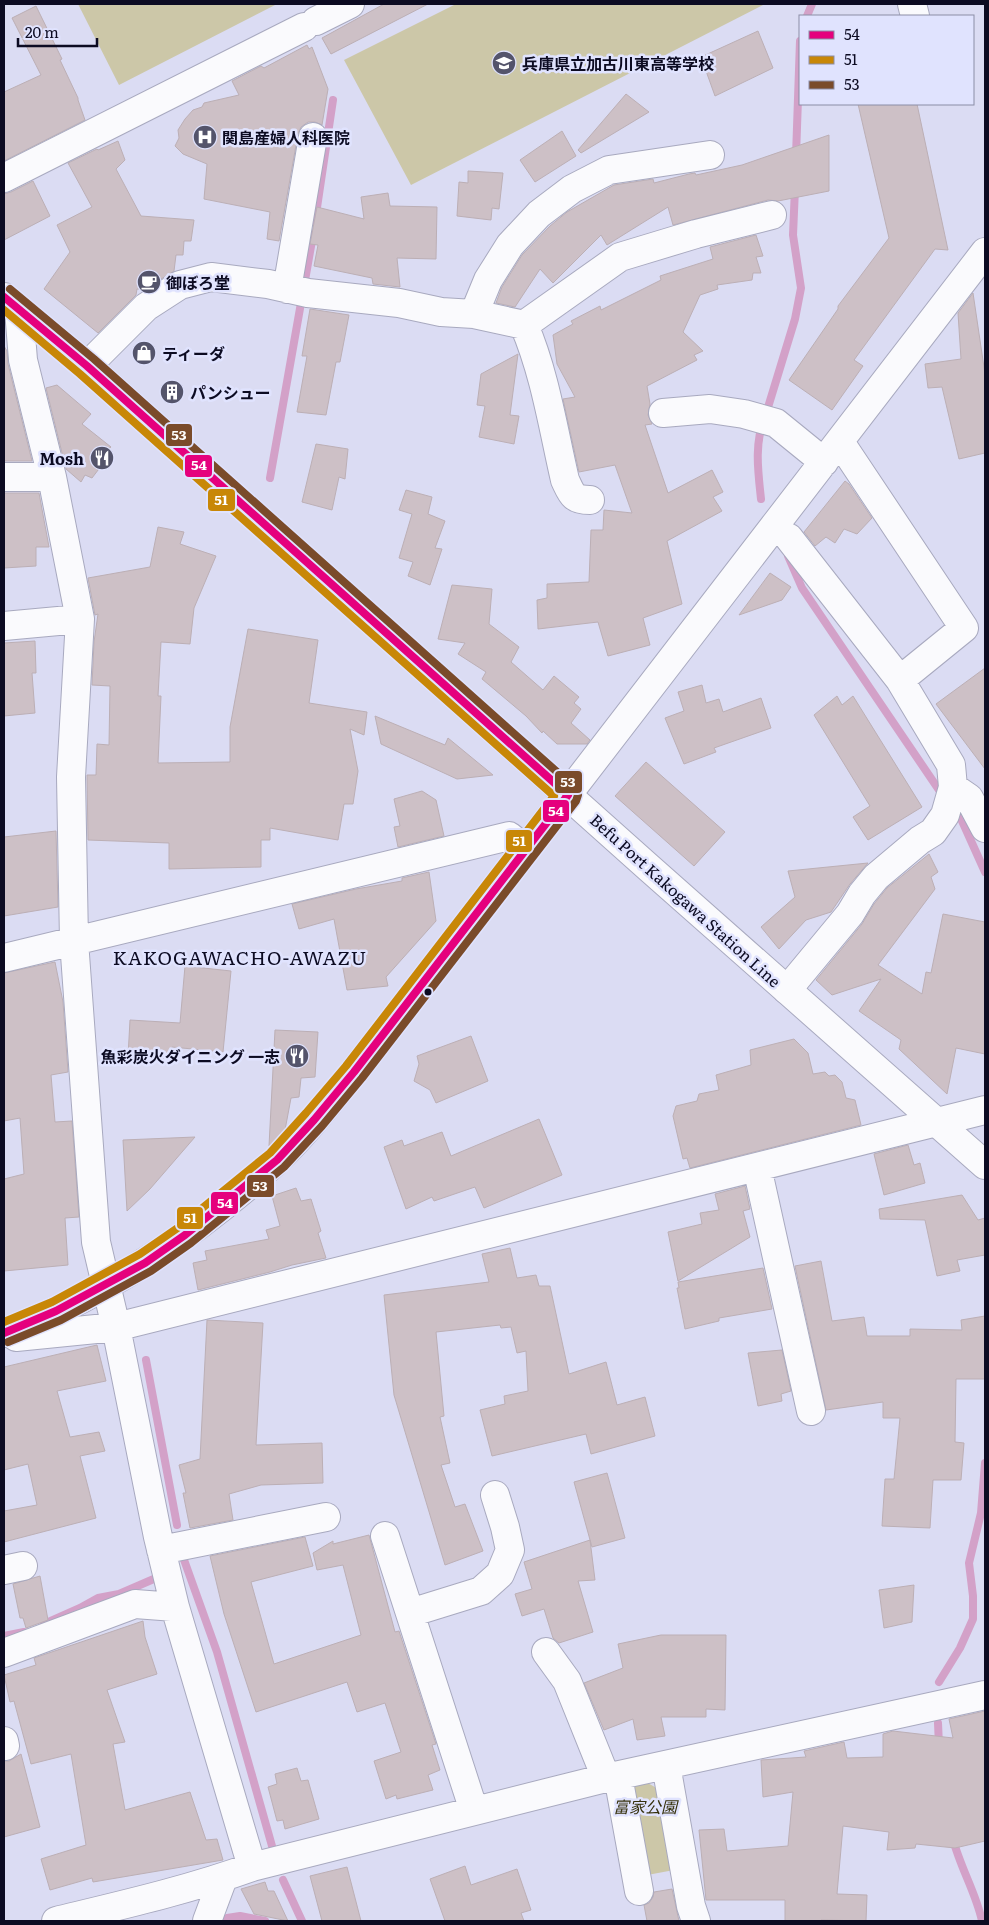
<svg xmlns="http://www.w3.org/2000/svg" width="989" height="1925" font-family="Literata,'Noto Sans JP',serif">
  <rect width="100%" height="100%" fill="#dbdcf3"/>
  <path fill="#ccc7a8" d="M78,4H277L119,85Z
    M456,4H765L411,185L344,60Z
    M646,1782L660,1790L674,1870L642,1876L624,1788Z"/>
  <g fill="none" stroke-linecap="round" stroke-linejoin="round">
    <path stroke="#d3a1c8" stroke-width="8" d="M807,16L812,4
      M796,156L800,41
      M315,221L333,100
      M270,478L313,235
      M761,499C758,471 754,443 765,417L795,319L801,288L793,235L795,188
      M788,556L802,588L939,790
      M958,812L985,872
      M146,1360L177,1525
      M183,1557L217,1652L272,1846
      M44,1624L80,1608L98,1598L119,1594L156,1578
      M4,1636L24,1632
      M939,1682L960,1648L973,1619V1596L969,1563L981,1513L985,1463
      M938,1723L939,1746
      M953,1839C960,1867 976,1893 982,1921
      M283,1880L302,1921
      M224,1921L227,1918L240,1916L265,1921"/>
  </g>
  <path fill="#cdc0c6" stroke="#bcafb5" d="M384,4H428L331,54L322,38Z
    M36,6L62,59L60,60L78,98V100L85,120L4,161V92L41,75L12,18Z
    M758,31L773,68L715,96L701,57Z
    M307,45L309,49L312,47L328,89L322,125L315,122H308L301,127L298,134L279,241L267,239L270,212L204,199L207,164L183,154L175,146L179,138L178,130L185,119L193,110L202,107L204,103L239,95L232,81L261,66L264,68Z
    M626,94L649,112L581,153L578,150Z
    M858,104H917L948,250L935,249L854,360L863,366L832,410L789,380L838,309V306L889,238Z
    M562,131L576,156L535,182L520,160Z
    M829,135V191L778,201L768,200L673,225L668,207L607,245L601,235L553,283L540,269L515,307L496,303L502,287L522,255L550,226L567,212L614,185L653,179L654,183L689,174L695,173L696,175L742,165Z
    M118,141L125,160L116,169L141,216L194,220L191,241H184L183,255H176L174,271L145,289H137L136,295L98,333L44,289L70,252L57,225L92,207L68,163L97,149L98,150Z
    M468,171L503,173L499,209L492,208L491,220L457,216L459,182L468,183Z
    M33,181L50,216L4,240V194L11,192Z
    M388,193L390,206L437,207L436,259L397,258L400,287L373,284L372,278L314,266L318,245L310,244L317,207L364,219L361,197Z
    M756,235L763,256L756,257L761,273H753L752,280L717,285L718,289L700,295L683,332L703,351L694,355L697,360L647,386L650,404L648,415L652,424L645,425L668,493L712,470L723,492L713,497L722,511L667,541L682,604L643,618L650,645L608,656L598,622L538,629L537,600L547,598V584L589,582L591,530H603L604,510L632,513L615,465L579,472L563,399L575,397L557,364L553,335L573,324L571,321L600,306L601,310L661,280L660,276L713,259L710,247Z
    M973,293L985,374V453L959,459L942,387L928,388L925,364L961,359L958,313Z
    M310,309L349,315L340,362H336L326,415L297,412L307,356H302Z
    M4,346L7,351L8,364L32,461H4Z
    M518,354L510,415L519,416L514,444L479,437L485,406L477,405L481,374Z
    M57,385L91,414L82,424L111,447L107,450L111,453L92,478L85,475L81,482L66,469L46,388Z
    M316,444L348,449L345,479L339,477L332,510L302,502Z
    M845,481L849,484L872,518L857,534L844,529L835,543L826,537L815,546L804,532Z
    M406,490L432,497L428,514L445,521L435,548L442,549L430,585L408,576L413,562L399,558L412,514L399,510Z
    M4,493H39L49,547H36V566L4,568Z
    M158,527L184,532L180,544L216,556L194,608L190,644L161,642L158,696H161L158,763L230,762V727L248,629L318,640L309,703L367,712L364,735L350,729L358,771L353,804H344L338,840L270,828V840H261V867L169,869V843L88,840L87,775H96L97,744L109,745L110,686L92,685L94,642L98,614L95,615L88,578L150,567Z
    M770,573L791,587L782,600L739,615Z
    M452,585L492,589L489,624L519,647L511,662L543,690L554,676L579,697L574,703L581,709L571,723L590,740L587,744H557L543,731L542,733L526,716L482,679L486,672L458,654L465,643L438,639Z
    M35,641L36,673H32L35,713L4,716V643Z
    M985,668V769L936,704Z
    M702,685L706,703L719,699L723,712L761,698L771,728L714,748L716,752L684,764L665,718L684,711L678,692Z
    M837,696L842,705L853,696L922,807L868,840L853,817L870,806L814,715Z
    M375,716L445,745L448,738L493,775L457,779L381,744Z
    M646,762L725,832L694,866L615,796Z
    M422,791L436,800L444,836L398,847L394,827L400,826L394,799Z
    M56,831L58,907L4,916V837Z
    M929,854L938,872L931,877L935,889L878,965L922,994L926,972L931,973L943,914L985,922V1054L956,1048L947,1094L899,1049L901,1040L859,1011L881,979L832,995L816,980L862,924L874,904L887,888Z
    M868,863L850,884L831,912L806,920L779,949L761,927L795,897L788,871Z
    M429,872L436,921L386,977L388,986L347,990L334,919L299,929L292,904L356,889L402,881V878Z
    M55,962L63,1002L68,1072L51,1075L55,1122L72,1121L79,1217L65,1218L68,1265L4,1271V1179L24,1174L20,1118L4,1121V973Z
    M185,966L231,971L223,1052L172,1047L171,1059L128,1057L130,1020L180,1023Z
    M275,1030L318,1032L315,1077L301,1078L299,1097L291,1098L285,1130L269,1146Z
    M471,1036L488,1081L436,1103L430,1090L414,1081L419,1064L417,1056Z
    M794,1039L808,1053L813,1074L825,1072L829,1076L835,1075L842,1082L846,1098L855,1100L861,1125L690,1168L687,1158L683,1159L673,1116L676,1106L697,1101L699,1094L719,1090L716,1075L751,1065L750,1050Z
    M539,1119L562,1175L484,1208L475,1187L434,1201L432,1197L406,1209L384,1147L402,1140L404,1146L442,1132L451,1156Z
    M195,1137L150,1189L127,1211L123,1140Z
    M908,1145L914,1165L920,1163L925,1183L884,1195L874,1154Z
    M745,1186L750,1209L743,1211L750,1237L678,1281L668,1232L702,1224L700,1213L719,1210L715,1194Z
    M296,1188L301,1201L311,1199L321,1231L318,1233L326,1258L292,1265L270,1272L198,1290L193,1263L207,1260L205,1251L269,1239L266,1230L280,1226L272,1196Z
    M962,1195L978,1220L985,1218V1255L957,1260L960,1271L937,1276L925,1220L880,1219L879,1209Z
    M510,1248L517,1278L536,1275L539,1286H550L569,1374L606,1362L617,1405L645,1397L655,1436L591,1454L586,1434L492,1456L480,1410L505,1404L504,1396L528,1391L526,1351L517,1353L511,1327L501,1328L500,1325L436,1332L444,1416L440,1417L450,1463L441,1465L455,1507L465,1504L483,1551L445,1565L394,1395L384,1295L489,1282L482,1254Z
    M821,1261L832,1321L864,1317L867,1336H910V1329L962,1330L961,1320L985,1316V1379H956L955,1442L964,1443L961,1480H933L930,1528L882,1526L885,1479H894L900,1418H883V1402L826,1410L795,1266Z
    M763,1268L772,1309L719,1318V1321L685,1329L677,1288H679L678,1282Z
    M207,1320L263,1323L256,1445L322,1443L323,1483L261,1485L229,1494L233,1520L190,1528L183,1493H186L179,1465L200,1459Z
    M97,1345L106,1381L57,1391L70,1437L99,1432L105,1451L80,1456L96,1518L4,1542V1511L37,1505L28,1464L4,1470V1367Z
    M782,1350L791,1391L781,1394L782,1401L758,1406L748,1353Z
    M607,1473L625,1538L592,1547L574,1482Z
    M369,1535L395,1632L399,1631L436,1744L432,1745L440,1770L428,1775L433,1790L397,1799L396,1795L386,1799L374,1761L401,1752L385,1703L357,1712L347,1682L256,1712L224,1614L210,1556L305,1537L313,1566L251,1582L274,1664L361,1635L343,1565L317,1570L313,1553L333,1541V1544Z
    M590,1540L595,1580L578,1581L593,1632L559,1643L553,1638L544,1609L522,1616L515,1594L532,1589L524,1562Z
    M40,1576L48,1620L26,1628L23,1618H20L13,1584Z
    M914,1585L912,1622L884,1628L879,1590Z
    M143,1621L145,1637L157,1674L107,1690L125,1742L113,1744L125,1810L190,1792L206,1840L217,1839L223,1860L93,1882L92,1878L50,1890L41,1859L86,1845L71,1754L31,1764L14,1701L10,1702L4,1675L36,1665L34,1658Z
    M661,1635H726L725,1710L706,1709V1717H661L665,1736L637,1740L633,1719L604,1730L584,1683L623,1668L618,1644Z
    M985,1711V1841L955,1848L916,1844L915,1848L887,1850L889,1832L843,1826L837,1894L867,1895L866,1921L821,1920V1921H785V1900H706L699,1830L724,1829L727,1851L788,1846L793,1792L763,1797L761,1760L806,1757L804,1751L844,1742L847,1758L883,1757V1734L893,1731L953,1738L949,1719Z
    M21,1754L40,1827L4,1837V1761H9Z
    M297,1768L301,1781L308,1780L319,1819L285,1829L283,1820L277,1821L268,1787L277,1784L275,1774Z
    M465,1866L471,1885L517,1869L531,1910L521,1913L524,1921H445L430,1879Z
    M347,1867L361,1921H322L310,1876Z
    M265,1882L268,1891H274L288,1921L254,1914L241,1889Z
    M672,1889L679,1921H647L644,1905L649,1903L653,1897L654,1892Z"/>
  <g fill="none" stroke-linecap="round" stroke-linejoin="round">
    <g stroke="#a8a9bf" stroke-width="30">
      <path id="minor" d="M912,4L915,16
        M316,21L350,4
        M4,178L304,27
        M287,289L313,137
        M474,314L488,280L510,245L539,214L572,189L609,170L710,155
        M524,325L620,257L696,234L772,215
        M87,366L146,307L180,285L211,277L268,284L308,293L399,303L441,312L474,314L524,325C545,374 553,428 565,480C572,495 573,500 590,500
        M663,413L710,409L744,414L776,423L824,462
        M4,477H52L23,360L19,310
        M52,477L80,619L71,777L74,941L96,1242L116,1327L158,1537L175,1607L252,1867
        M789,538L900,680
        M4,626L80,619
        M953,787L969,798L985,828
        M4,958L509,836L525,849
        M787,990L850,914L862,894L876,877L920,840L933,832L945,815L953,787L951,765L900,680L964,628L840,442
        M757,1167L811,1411
        M4,1333C21,1326 39,1319 57,1311C137,1273 210,1221 276,1161C304,1135 329,1102 354,1072L985,252
        M16,1337L116,1327L985,1110
        M385,1536L474,1811
        M161,1550L326,1517
        M4,1570L23,1566
        M410,1613L481,1591L500,1574L510,1550L505,1527L495,1495
        M546,1652L567,1681L606,1778
        M4,1653L135,1604L175,1607
        M4,1741L5,1746
        M666,1765L691,1906L696,1921
        M618,1776L639,1891
        M56,1921C122,1905 188,1890 252,1867L606,1778L985,1695
        M207,1921L223,1878"/>
    </g>
    <g stroke="#a8a9bf" stroke-width="30">
      <path id="major" d="M4,297L87,366L648,867L985,1165"/>
    </g>
    <use href="#minor" stroke="#fafafd" stroke-width="28"/>
    <use href="#major" stroke="#fafafd" stroke-width="28"/>
    <g stroke="#e0e3fe" stroke-width="11">
      <path id="bus-1" d="M4,297L87,366L568,795L354,1072L314,1120L277,1160L185,1235L145,1263L56,1311L4,1333"/>
    </g>
    <g stroke="#e0e3fe" stroke-width="11">
      <path id="bus-2" d="M4,310L80,374L554,796L346,1066L306,1113L270,1153L179,1227L140,1254L52,1302L4,1322"/>
    </g>
    <g stroke="#e0e3fe" stroke-width="11">
      <path id="bus-3" d="M8,1342L61,1320L151,1271L191,1243L284,1167L322,1126L362,1078L576,801L578,795L575,788L94,359L10,289"/>
    </g>
    <use href="#bus-1" stroke="#e5007d" stroke-width="8"/>
    <use href="#bus-2" stroke="#c88707" stroke-width="8"/>
    <use href="#bus-3" stroke="#7a4b2a" stroke-width="8"/>
  </g>
  <defs>
    <g id="school-disc" transform="scale(1.25)"><circle r="9.5" fill="#54546b" stroke="#e0e3fe"/><path d="M0-5L7-2L0 1L-7-2ZM-4 1L0 2.5L4 1V4Q0 6-4 4Z" fill="#fff"/></g>
    <g id="hospital-disc" transform="scale(1.25)"><circle r="9.5" fill="#54546b" stroke="#e0e3fe"/><path d="M-5-5h3v3.5h4V-5h3V5h-3V1.5h-4V5h-3Z" fill="#fff"/></g>
    <g id="cafe-disc" transform="scale(1.25)"><circle r="9.5" fill="#54546b" stroke="#e0e3fe"/><path d="M-5.5-4.5H6V0H3Q3 3.5 0 3.5H-2.5Q-5.5 3.5-5.5 0ZM3-3.2v2h1.7v-2ZM-6 4.5H4V6H-6Z" fill="#fff"/></g>
    <g id="shop-disc" transform="scale(1.25)"><circle r="9.5" fill="#54546b" stroke="#e0e3fe"/><path d="M-5-2.5h2.3a2.7 3.5 0 0 1 5.4 0H5L5.5 6h-11ZM-1.5-2.5h3a1.5 2.3 0 0 0-3 0Z" fill="#fff"/></g>
    <g id="building-disc" transform="scale(1.25)"><circle r="9.5" fill="#54546b" stroke="#e0e3fe"/><path d="M-4-6H4V6H1V3H-1V6H-4ZM-2.5-4.3h1.7v1.8h-1.7ZM.8-4.3h1.7v1.8H.8ZM-2.5-1h1.7V.8h-1.7ZM.8-1h1.7V.8H.8Z" fill="#fff"/></g>
    <g id="restaurant-disc" transform="scale(1.25)"><circle r="9.5" fill="#54546b" stroke="#e0e3fe"/><path d="M-5-6h1v4h1v-4h1v4h1v-4h1v5L-1.5 .5V6h-2V.5L-5-1ZM5-6V6H3V1.5H1.5Q1.5-4 5-6Z" fill="#fff"/></g>
  </defs>
  <g fill-rule="evenodd">
    <use href="#school-disc" x="504" y="63"/>
    <use href="#hospital-disc" x="205" y="137"/>
    <use href="#cafe-disc" x="149" y="282"/>
    <use href="#shop-disc" x="144" y="353"/>
    <use href="#building-disc" x="172" y="392"/>
    <use href="#restaurant-disc" x="102" y="458"/>
    <use href="#restaurant-disc" x="297" y="1056"/>
  </g>
  <circle fill="#0c0b22" stroke="#e0e3fe" stroke-width="2" cx="428" cy="992" r="4.5"/>
  <g text-anchor="middle" dominant-baseline="central" stroke-width="5" stroke-linejoin="round" paint-order="stroke">
    <g font-size="16" font-weight="bold" fill="#0c0b22" stroke="#e0e3fe" text-anchor="start">
      <text x="522" y="63">兵庫県立加古川東高等学校</text>
      <text x="222" y="137">関島産婦人科医院</text>
      <text x="166" y="282">御ぼろ堂</text>
      <text x="162" y="353">ティーダ</text>
      <text x="190" y="392">パンシュー</text>
      <text x="84" y="458" text-anchor="end">Mosh</text>
      <text x="280" y="1056" text-anchor="end">魚彩炭火ダイニング 一志</text>
    </g>
    <g font-size="16" fill="#0c0b22" stroke="#e0e3fe">
      <text transform="translate(686 900) rotate(42)">Befu Port Kakogawa Station Line</text>
    </g>
    <g font-size="16" font-style="italic" fill="#35300b" stroke="#e0e3fe">
      <text x="645" y="1806">富家公園</text>
    </g>
    <g font-size="19" letter-spacing="1" fill="#0c0b22" stroke="#e0e3fe">
      <text x="240" y="957">KAKOGAWACHO-AWAZU</text>
    </g>
  </g>
  <g stroke="#e0e3fe" stroke-width="2">
    <rect x="165" y="423" width="28" height="24" rx="5" fill="#7a4b2a"/>
    <rect x="184" y="454" width="29" height="24" rx="5" fill="#e5007d"/>
    <rect x="207" y="488" width="29" height="24" rx="5" fill="#c88707"/>
    <rect x="554" y="770" width="29" height="24" rx="5" fill="#7a4b2a"/>
    <rect x="542" y="799" width="28" height="24" rx="5" fill="#e5007d"/>
    <rect x="505" y="829" width="28" height="24" rx="5" fill="#c88707"/>
    <rect x="246" y="1174" width="29" height="24" rx="5" fill="#7a4b2a"/>
    <rect x="210" y="1191" width="29" height="24" rx="5" fill="#e5007d"/>
    <rect x="176" y="1206" width="28" height="24" rx="5" fill="#c88707"/>
  </g>
  <g font-size="14" text-anchor="middle" font-weight="bold" fill="#fff">
    <text x="179" y="440">53</text>
    <text x="199" y="470">54</text>
    <text x="221" y="505">51</text>
    <text x="568" y="787">53</text>
    <text x="556" y="816">54</text>
    <text x="519" y="846">51</text>
    <text x="260" y="1191">53</text>
    <text x="225" y="1208">54</text>
    <text x="190" y="1223">51</text>
  </g>
  <rect width="989" height="1925" fill="none" stroke="#0c0b22" stroke-width="10"/>
  <rect x="799" y="15" width="175" height="90" fill="#e0e3fe" stroke="#8b8da6"/>
  <rect x="809" y="31" width="25" height="8" fill="#e5007d" stroke="#8b8da6"/>
  <text x="844" y="40" font-size="15" fill="#0c0b22">54</text>
  <rect x="809" y="56" width="25" height="8" fill="#c88707" stroke="#8b8da6"/>
  <text x="844" y="65" font-size="15" fill="#0c0b22">51</text>
  <rect x="809" y="81" width="25" height="8" fill="#7a4b2a" stroke="#8b8da6"/>
  <text x="844" y="90" font-size="15" fill="#0c0b22">53</text>
  <path d="M18 38v8h79v-8" fill="none" stroke="#0c0b22" stroke-width="2.5"/>
  <text x="25" y="38" font-size="15" fill="#0c0b22" stroke="#e0e3fe" stroke-width="4" paint-order="stroke">20 m</text>
</svg>
